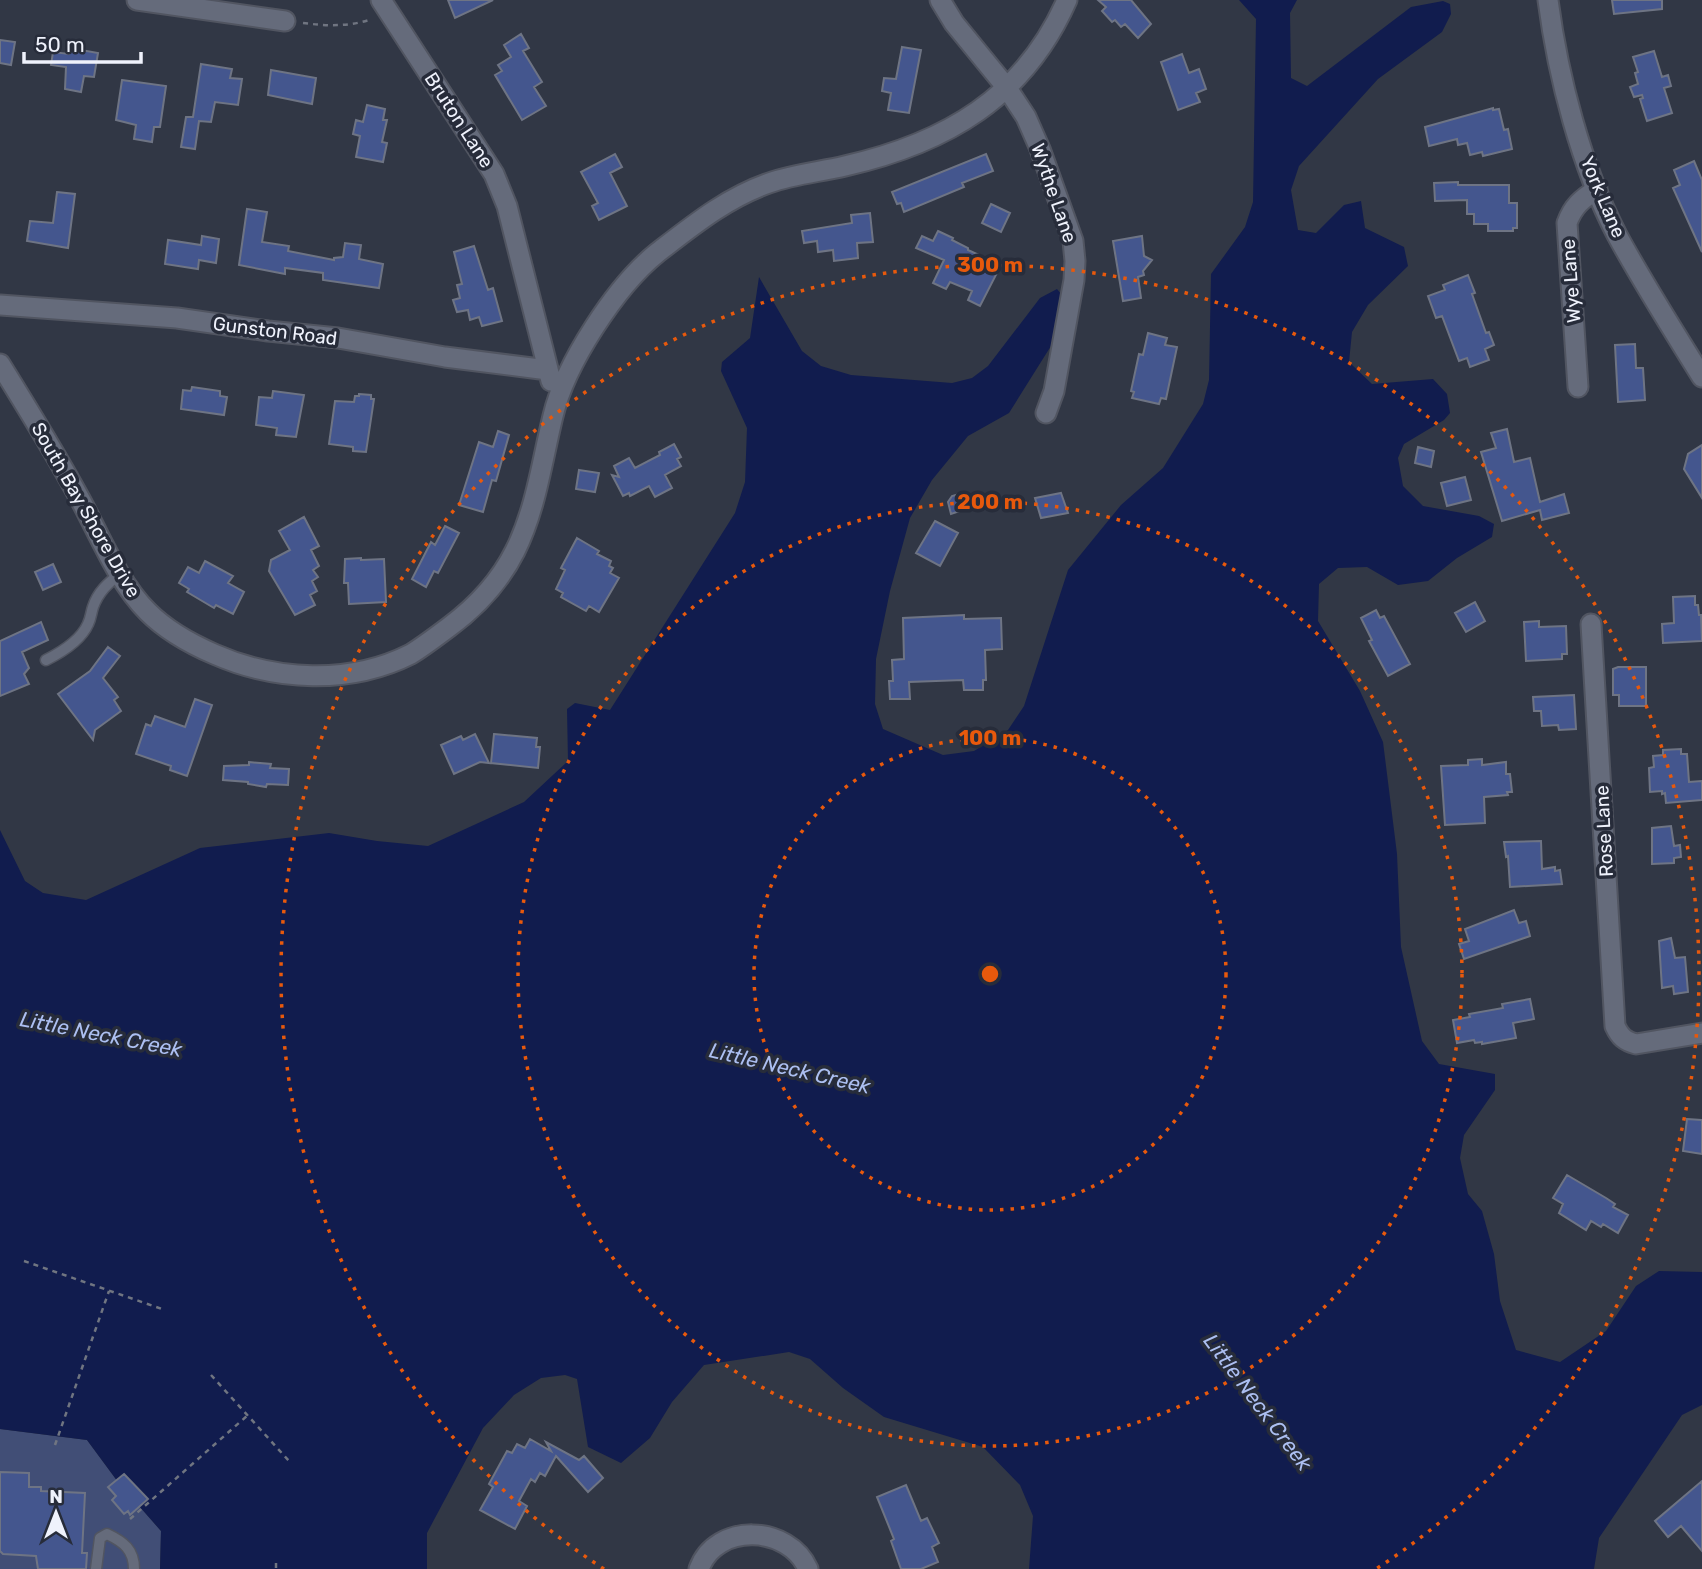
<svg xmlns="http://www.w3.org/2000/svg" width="1702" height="1569" font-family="Rubik,sans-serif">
  <rect width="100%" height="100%" fill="#313745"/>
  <path fill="#414e76" d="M0,1429L87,1440L118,1482L161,1531L160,1569H0Z"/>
  <path fill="#111c4e" d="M1239,0H1297L1290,13L1291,78L1307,86L1411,7L1443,1L1450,4L1451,14L1442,32L1378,79L1299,166L1291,190L1298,230L1316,233L1344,205L1361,201L1365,228L1404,247L1408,266L1368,305L1352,332L1349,362L1372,384L1433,379L1447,394L1450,413L1444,420L1404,444L1398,458L1403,486L1423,506L1479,516L1494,524L1492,537L1457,558L1428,581L1398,585L1367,567L1338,568L1319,584L1318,621L1360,691L1383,742L1397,854L1401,947L1422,1041L1439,1064L1495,1074V1090L1464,1135L1460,1158L1468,1194L1482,1211L1494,1254L1500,1301L1516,1350L1560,1362L1606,1331L1636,1286L1659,1271L1702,1272V1405L1682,1415L1599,1538L1594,1569H1029L1033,1516L1020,1485L983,1447L884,1417L843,1388L810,1359L789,1352L704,1365L672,1402L650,1438L621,1463L588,1447L577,1379L565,1375L541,1378L514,1395L483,1428L427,1533V1569H160L161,1531L118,1482L87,1440L0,1429V830L25,881L43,893L86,900L200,848L329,833L377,841L428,846L524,802L568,761L567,709L575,703L610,710L735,513L745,482L747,428L721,371L722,362L750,338L759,277L802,351L821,366L851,375L952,383L972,378L988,366L1040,298L1057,289L1065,299L1061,330L1009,413L968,436L932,480L910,518L890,591L876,659L875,704L883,729L943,755L974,751L1008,730L1024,706L1068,570L1121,505L1163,468L1203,404L1209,380L1211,274L1245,227L1253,202L1256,19Z"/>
  <path fill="#44568e" stroke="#6e7484" stroke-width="2" d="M448,0H493L455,18Z
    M1098,0H1131L1151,24L1138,38L1125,24L1121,27L1115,20L1112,22L1102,11L1106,7Z
    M1612,0H1662V9L1614,14Z
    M521,34L529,48L523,51L542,82L534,87L546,106L522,120L495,75L502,71L498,65L511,57L504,45Z
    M0,40L15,42L11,65L0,63Z
    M902,47L921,50L909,113L888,110L891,93L882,91L884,78L896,79Z
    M70,48L98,53L94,77L84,76L81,92L65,89L66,67L51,65L53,52L69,54Z
    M1654,51L1662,77L1668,75L1671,86L1664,88L1672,113L1647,121L1640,99L1643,98L1642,95L1634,97L1630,87L1638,84L1635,73L1638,72L1633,57Z
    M1182,54L1189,73L1199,69L1206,89L1196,93L1200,102L1178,110L1161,62Z
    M201,64L232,69L230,78L242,79L238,105L215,102L211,122L199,121L195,149L181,147L186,117H193Z
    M271,70L316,78L312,104L268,95Z
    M122,80L166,86L160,127H154L152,142L134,139L136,125L116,120Z
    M367,105L385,109L383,120H387L382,142L387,143L383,162L356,157L360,136L353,134L356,120L363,122Z
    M1493,108V110L1499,109L1504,130L1508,129L1512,149L1483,156L1482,152L1470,155L1467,143L1458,145L1457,139L1429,146L1425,127Z
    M615,154L622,167L610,173L627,206L599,220L592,206L598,203L581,172Z
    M986,154L993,171L962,183L964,187L904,212L901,203L897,204L892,192Z
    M1694,161L1702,180V252L1673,188L1680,185L1674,170Z
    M1458,182V185H1509V203H1517V228H1513V231H1488V224H1474V214H1467V200L1435,201L1434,183Z
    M57,192L75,194L68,248L27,241L30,221L53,223Z
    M991,204L1010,213L1001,232L982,223Z
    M247,209L267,212L262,242L289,246L288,251L334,260V258L343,257L345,243L361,245L359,259L383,264L379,288L323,280V273L285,268V274L239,265Z
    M870,213L873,242L857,243L858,258L834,261L833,250L818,252L817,241L804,243L802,231L852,223L851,215Z
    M938,231L953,238L952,240L968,248V250L1001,265L980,306L968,300L972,291L950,282L946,289L933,283L944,260L916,248L922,236L933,241Z
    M202,236L219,239L216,263L199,260L198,269L165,264L168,240L201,245Z
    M1142,236L1144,256L1152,260L1143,271L1144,275L1138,277L1141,298L1123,301L1113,241Z
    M474,246L488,290L493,288L502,321L482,326L479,317L470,320L468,310L457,312L453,300L460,298L457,285L462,284L454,252Z
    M1468,275L1475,293L1472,294L1486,333L1489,332L1494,345L1485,349L1489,360L1470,367L1467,358L1459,361L1442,316L1436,318L1428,296L1445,290L1443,285Z
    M1148,333L1167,338L1165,345L1177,347L1166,399L1161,398L1159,404L1132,398L1134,392L1131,391L1139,354L1143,355Z
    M1635,344L1636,368H1643L1645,400L1618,402L1615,345Z
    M192,387L220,391V396L227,397L224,415L181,409L183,390L191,391Z
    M273,391L304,395L296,437L276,435L277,428L256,425L259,397L272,398Z
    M359,394L371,395V399H374L366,452L353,451V447L329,444L335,401L354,402L355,396H359Z
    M1507,429L1514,462L1530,458L1540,502L1564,494L1569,513L1542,520L1540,510L1502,521L1481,452L1496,448L1491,433Z
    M498,431L509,435L496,481L492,480L483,512L459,505L479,442L493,447Z
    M674,444L681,457L677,459L681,466L665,475L672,488L655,497L649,486L630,496L629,493L623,496L612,475L619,477L614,466L629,458L635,468L660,455L659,452Z
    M1702,445V498L1684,469L1688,454Z
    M1418,447L1434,451L1431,467L1415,463Z
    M579,470L599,473L595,492L576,489Z
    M1465,477L1471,500L1447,506L1441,483Z
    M1061,493L1068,513L1041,518L1035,498Z
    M959,494L965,497L967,504L963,510L951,514L948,502L952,496Z
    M304,517L319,546L311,550L319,566L313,570L318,577L312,581L317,591L310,595L315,605L295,615L269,571L271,560L290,550L279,531Z
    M935,521L958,533L940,566L916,553Z
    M445,526L459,533L438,573L434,571L426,587L412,579L431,542L435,545Z
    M577,538L599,551L597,554L611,561L609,566L613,568L610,573L619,578L599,612L589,606L586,611L561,597L563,593L556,589L565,570L561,568Z
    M361,558V560L384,559L386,602L349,604L348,583H344L345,559Z
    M205,561L233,576L228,583L244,592L233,614L216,605L214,608L187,592L189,589L179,583L188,567L199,573Z
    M53,564L61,582L43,590L35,572Z
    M1695,596V605H1698L1699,615H1701L1702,641L1663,643L1662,624L1674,623L1673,597Z
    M1475,602L1485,621L1466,632L1455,613Z
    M1376,610L1380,618L1384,616L1410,664L1388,676L1369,641L1372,640L1361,618Z
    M964,615V619L1001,618L1002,649L985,650L986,680H983V690H964L963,680L909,682L910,699H890L889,681H893L892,660L904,659L903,618Z
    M1539,621V627L1566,626L1567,654H1562V659L1526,661L1524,622Z
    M41,622L48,640L22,652L29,668L24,674L29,684L0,696V641Z
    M108,647L120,656L103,678L118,697L114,700L121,711L95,730L93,740L58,694L90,671Z
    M1618,667H1646V706H1619V695H1613V669Z
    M1574,695L1576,729L1559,730L1558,725L1542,726L1541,711H1534L1533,697Z
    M195,699L212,705L187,776L170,770L171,766L136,754L146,724L151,726L155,716L185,727Z
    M475,734L489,763L480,762L454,774L441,745L461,736L463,740Z
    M494,734L537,738L536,747H540L538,768L491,763Z
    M1681,749V754H1687L1689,782L1702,781V800L1666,803L1665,793L1662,794V791L1650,792L1649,768L1654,767L1653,756L1663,755V750Z
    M1482,759V765L1506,762V774H1510L1512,792H1507L1508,795L1484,797L1485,823L1445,825L1441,766L1468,765V760Z
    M249,762L271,764L270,768L289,769L288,785L267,784L266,787L248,784V782L223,780L224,766L249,765Z
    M1671,826L1674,846L1680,845L1681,857L1674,858V863L1652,864V828Z
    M1541,841L1542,869L1555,867V871L1560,870L1562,884L1510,887L1508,856L1506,857L1504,842Z
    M1514,910L1519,923L1526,921L1530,936L1464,959L1459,944L1469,941L1465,929Z
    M1671,938L1675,958L1685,957L1688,992L1674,994L1673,986L1662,988L1659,941Z
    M1530,999L1534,1019L1513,1023L1516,1038L1482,1044V1042L1475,1043L1474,1040L1457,1043L1453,1020L1470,1017L1469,1014L1503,1008L1502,1004Z
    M1687,1119L1702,1120V1154L1683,1151Z
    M1567,1175L1606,1198L1615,1204L1613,1207L1628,1215L1618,1233L1603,1224L1601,1227L1591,1221L1586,1230L1559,1213L1563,1204L1553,1198Z
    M530,1439L551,1451L546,1442L579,1460L584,1456L603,1478L588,1492L556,1456L545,1476L540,1473L535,1482L531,1479L519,1501L527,1506L515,1529L480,1510L493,1487L489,1484L507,1451L512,1453L517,1444L525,1448Z
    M0,1472L29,1473V1487H41V1491L85,1493L82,1553H87L86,1569H38L36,1556L3,1554L0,1551Z
    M124,1474L148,1499L130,1515L128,1511L124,1514L112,1500L116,1496L108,1487Z
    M1702,1481V1551L1681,1526L1668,1537L1655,1521Z
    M906,1485L921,1521L927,1518L939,1543L932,1547L938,1562L921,1569H901L891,1541L894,1539L877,1497Z"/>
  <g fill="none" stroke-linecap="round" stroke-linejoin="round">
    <g stroke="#515561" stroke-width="13">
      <path id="service" d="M46,660C62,652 81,640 88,624C91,618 91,613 93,607C98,592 108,583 121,573
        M96,1569L100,1538L107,1534C124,1542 134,1550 134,1569"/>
    </g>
    <g stroke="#515561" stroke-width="23">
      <path id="minor" d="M137,0L285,21
        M381,0L494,174L507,206L551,381
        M940,0L954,23L1007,88L1026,117L1040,149L1073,241L1075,261L1074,280L1054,391L1046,413
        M0,305L177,318L268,331L338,338L445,357L548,370
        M0,364C28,409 55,453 80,499C100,536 118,582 148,612C166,630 191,644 214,654C275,681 350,685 411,654C424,646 437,636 449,627C476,607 500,581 515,551C536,509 542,461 553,416C565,364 616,286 657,253C692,226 726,198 769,183C794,174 820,172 845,166C946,143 1024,98 1067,0
        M1578,387L1567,223C1573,206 1582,199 1597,189
        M1591,624L1615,1026C1620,1037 1625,1041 1636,1044L1702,1033
        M699,1569C716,1522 789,1525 808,1569"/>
    </g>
    <g stroke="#515561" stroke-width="23">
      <path id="tertiary" d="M1548,0C1558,77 1581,166 1617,235C1643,283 1673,330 1702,377"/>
    </g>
    <path stroke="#707581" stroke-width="2.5" stroke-dasharray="5 5" stroke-linecap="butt" d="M303,23C327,26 349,27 372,19
      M24,1261L162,1309
      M211,1375L289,1461
      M55,1445L109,1291
      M130,1519L248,1415
      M276,1563V1569"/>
    <use href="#service" stroke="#656b7b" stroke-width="10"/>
    <use href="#minor" stroke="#656b7b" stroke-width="19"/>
    <use href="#tertiary" stroke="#656b7b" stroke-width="19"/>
  </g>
  <g fill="none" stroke="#e8590c" stroke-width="3.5" stroke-dasharray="3.5 7">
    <circle cx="990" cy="974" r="236"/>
    <circle cx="990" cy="974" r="472"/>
    <path d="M604 1569A709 709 0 1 1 1376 1569"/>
  </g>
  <g text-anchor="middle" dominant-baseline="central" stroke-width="7" stroke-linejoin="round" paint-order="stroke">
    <g font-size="19" fill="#eff2fc" stroke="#272c3a">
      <text transform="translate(459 120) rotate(57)">Bruton Lane</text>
      <text transform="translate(1054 193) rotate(71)">Wythe Lane</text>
      <text transform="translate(1603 197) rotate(67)">York Lane</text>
      <text transform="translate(1571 281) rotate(-94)">Wye Lane</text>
      <text transform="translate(275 331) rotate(7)">Gunston Road</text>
      <text transform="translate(86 510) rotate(60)">South Bay Shore Drive</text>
      <text transform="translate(1604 831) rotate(-93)">Rose Lane</text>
    </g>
    <g font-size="21" font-style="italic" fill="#acbff1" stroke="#272c3a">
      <text transform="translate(101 1034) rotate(11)">Little Neck Creek</text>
      <text transform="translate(790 1068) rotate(13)">Little Neck Creek</text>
      <text transform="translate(1258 1402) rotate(53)">Little Neck Creek</text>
    </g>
  </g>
  <circle cx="990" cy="974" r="10" fill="#e8590c" stroke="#272c3a" stroke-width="3.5"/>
  <g font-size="21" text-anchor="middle" font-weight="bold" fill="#e8590c" stroke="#272c3a" stroke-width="7" stroke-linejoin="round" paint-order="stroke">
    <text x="990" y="272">300 m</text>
    <text x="990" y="509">200 m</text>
    <text x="990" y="745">100 m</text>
  </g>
  <g transform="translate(56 1513)" stroke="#272c3a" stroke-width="5" paint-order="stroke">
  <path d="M0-5L12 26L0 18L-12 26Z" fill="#eff2fc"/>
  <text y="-10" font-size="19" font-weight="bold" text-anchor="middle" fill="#eff2fc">N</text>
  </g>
  <path d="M24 52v10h117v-10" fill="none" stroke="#eff2fc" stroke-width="3.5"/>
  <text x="35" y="52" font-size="21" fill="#eff2fc" stroke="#272c3a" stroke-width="5" paint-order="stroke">50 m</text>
</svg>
